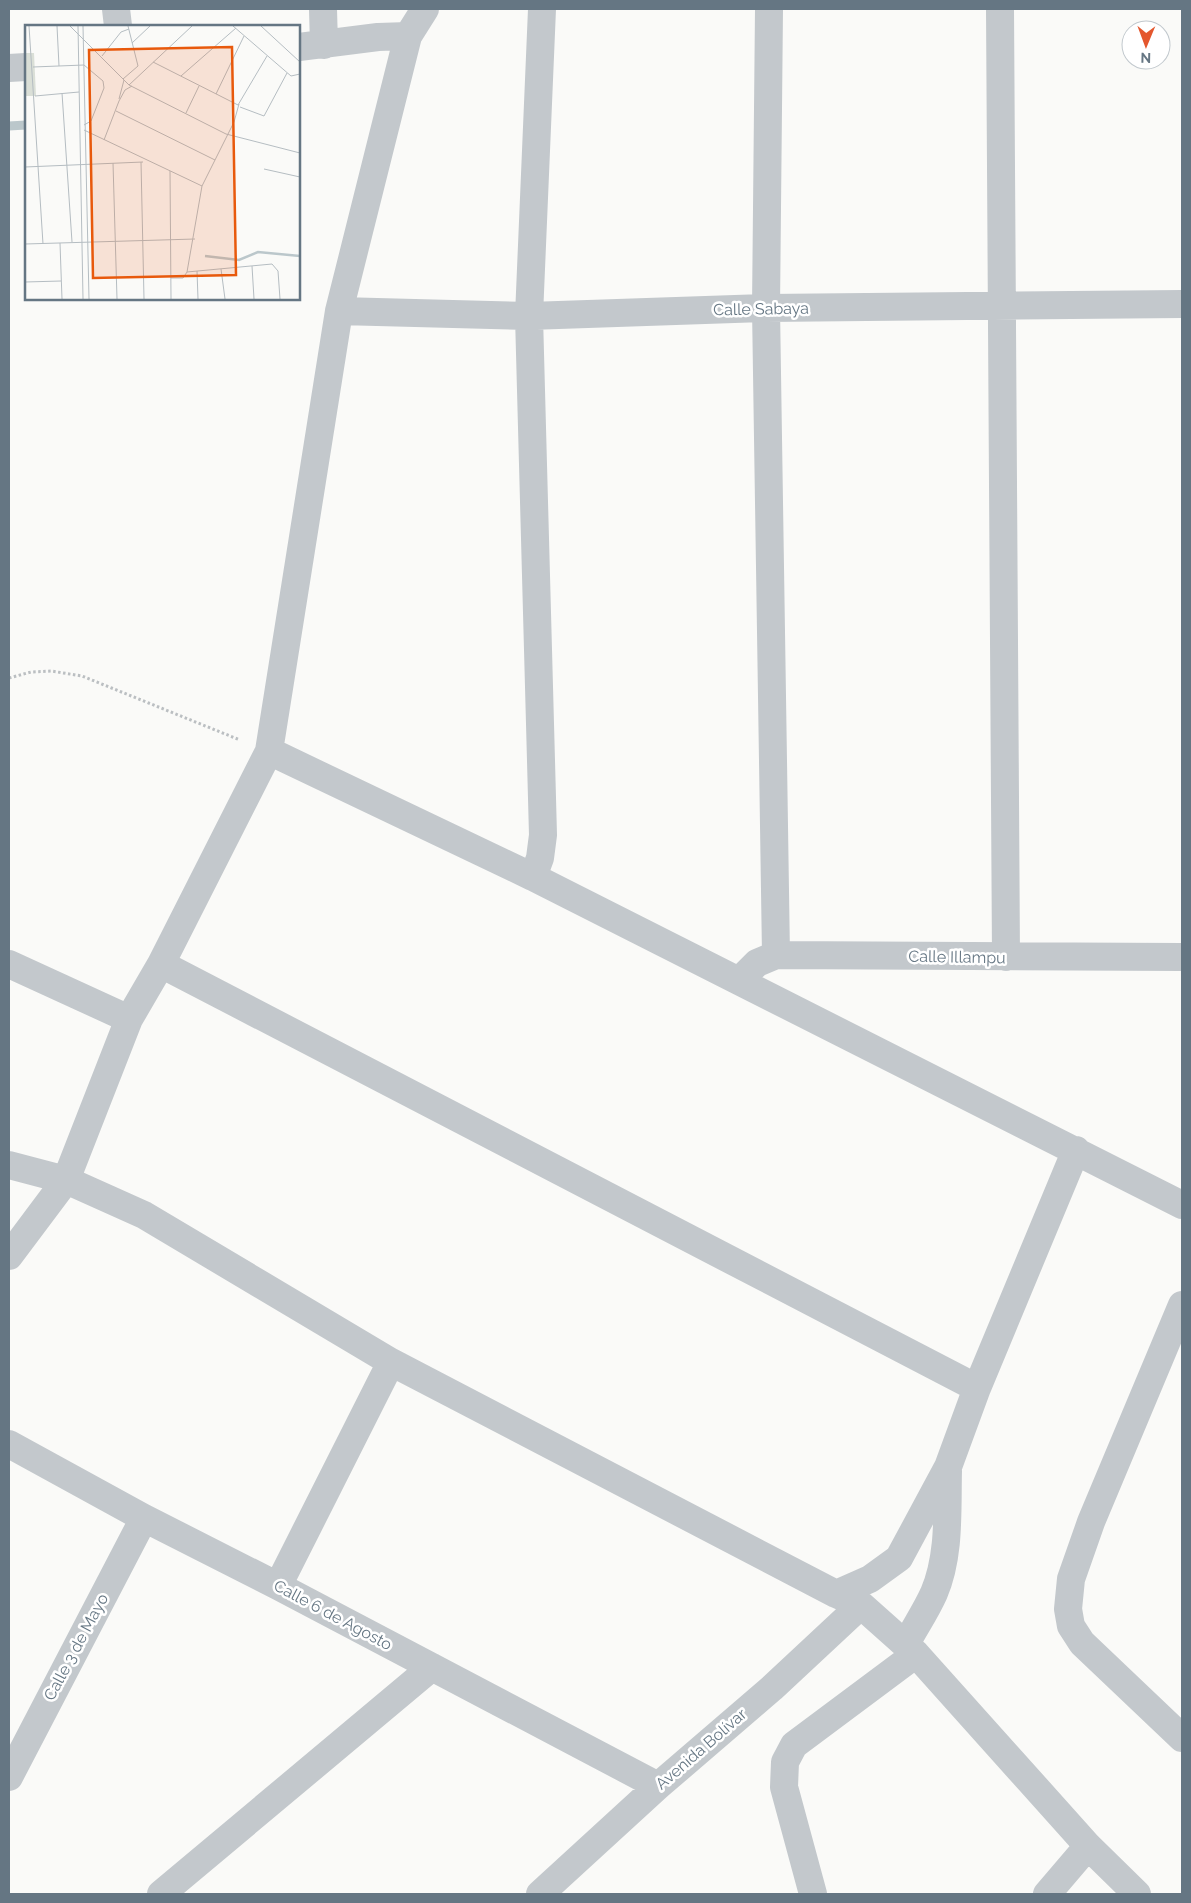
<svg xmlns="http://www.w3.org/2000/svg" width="1191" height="1903" font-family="Raleway,sans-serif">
  <rect width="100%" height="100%" fill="#fafaf8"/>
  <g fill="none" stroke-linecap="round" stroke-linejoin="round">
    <path stroke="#bbc7cb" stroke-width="9" d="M9,126L26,125"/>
    <path stroke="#bbbfc2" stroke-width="3" stroke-dasharray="2.5 2.5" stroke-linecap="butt" d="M9,678L31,672L51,671L82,676L240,740"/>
    <path stroke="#c3c8cc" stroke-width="28" d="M116,9L118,26
      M323,9L324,45
      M769,9L766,308L776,955
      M1000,9L1006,957
      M299,47L378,37L408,36L425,9
      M9,68L26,67
      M339,311L529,316L766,308L1182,304
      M269,751L533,877L1182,1205
      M533,877L540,858L543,835L529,316L542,9
      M9,964L129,1019
      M161,964L977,1388
      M740,980L757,963L776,955L1182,957
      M9,1165L66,1180L144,1215L391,1362L836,1594L861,1605L916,1654L1088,1846L1137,1894
      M9,1256L66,1180L129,1019L161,964L269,751L339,311L408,36
      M1182,1305L1091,1522L1071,1579L1068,1609L1071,1626L1082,1643L1182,1738
      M9,1444L144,1518L278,1586L658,1786
      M278,1586L391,1362
      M836,1594L870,1579L899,1558L948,1467L977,1388L1076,1150
      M906,1644C915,1627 926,1611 934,1593C950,1556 947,1511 948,1471
      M9,1777L144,1518
      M161,1894L432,1667
      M540,1894L658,1786L772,1688L861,1605
      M813,1894L784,1787L785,1762L794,1745L916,1654
      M1047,1894L1088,1846"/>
  </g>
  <g text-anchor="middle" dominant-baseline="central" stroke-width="5" stroke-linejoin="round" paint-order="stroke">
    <g font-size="16" fill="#657683" stroke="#fff">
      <text transform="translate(761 309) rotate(-1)">Calle Sabaya</text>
      <text transform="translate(957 957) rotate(1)">Calle Illampu</text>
      <text transform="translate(333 1615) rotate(28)">Calle 6 de Agosto</text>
      <text transform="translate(76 1647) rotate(-62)">Calle 3 de Mayo</text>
      <text transform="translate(701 1749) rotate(-41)">Avenida Bolívar</text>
    </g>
  </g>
  <g transform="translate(25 25)">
    <rect width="275" height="275" fill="#fafaf8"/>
    <path d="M0,28H9L11,71H0Z" fill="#dadfd7"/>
    <path fill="none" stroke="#bbc7cb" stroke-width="2.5" d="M180,231L214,235L233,227L275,231"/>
    <path fill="none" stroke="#b5bdc2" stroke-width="1" d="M4,1L18,219M32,1L34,41M45,1L104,60L201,109L275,128M53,1L58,274M58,1L64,274M208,1L266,51L275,49M236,1L275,37M107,18L125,1M77,31L96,7L104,4M128,37L213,80L242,31M8,42L59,40L78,56L79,63L66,96L59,100M156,51L211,3M98,54L113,41L103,1M104,60L167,1M37,68L47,217M191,69L219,11M10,71L54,67M94,74L99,55M215,82L239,91L262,48M91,86L190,135M161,88L174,61M59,105L177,161M79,115L94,76L100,65L107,61M116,137L119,274M88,138L92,274M0,142L118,137M239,144L275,152M145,146L146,274M35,218L37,274M0,219L170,214M227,241L229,274M196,244L200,274M172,246L173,274M162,247L177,161L209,97L214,79M146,253H158L162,247L247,239L253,246L255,274M0,257L36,256"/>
    <path fill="#e8590c" fill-opacity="0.15" stroke="#e8590c" stroke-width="2.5" d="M207,22L211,250L68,253L64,25Z"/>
    <rect width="275" height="275" fill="none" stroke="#657683" stroke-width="2.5"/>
  </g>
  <rect width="1191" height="1903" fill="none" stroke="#657683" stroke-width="20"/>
  <g transform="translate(1146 45) rotate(181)"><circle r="24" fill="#ffffff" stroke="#c1c8cd"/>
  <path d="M0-4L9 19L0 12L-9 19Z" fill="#e4572e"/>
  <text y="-8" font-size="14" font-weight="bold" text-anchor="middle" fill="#657683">N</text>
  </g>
</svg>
